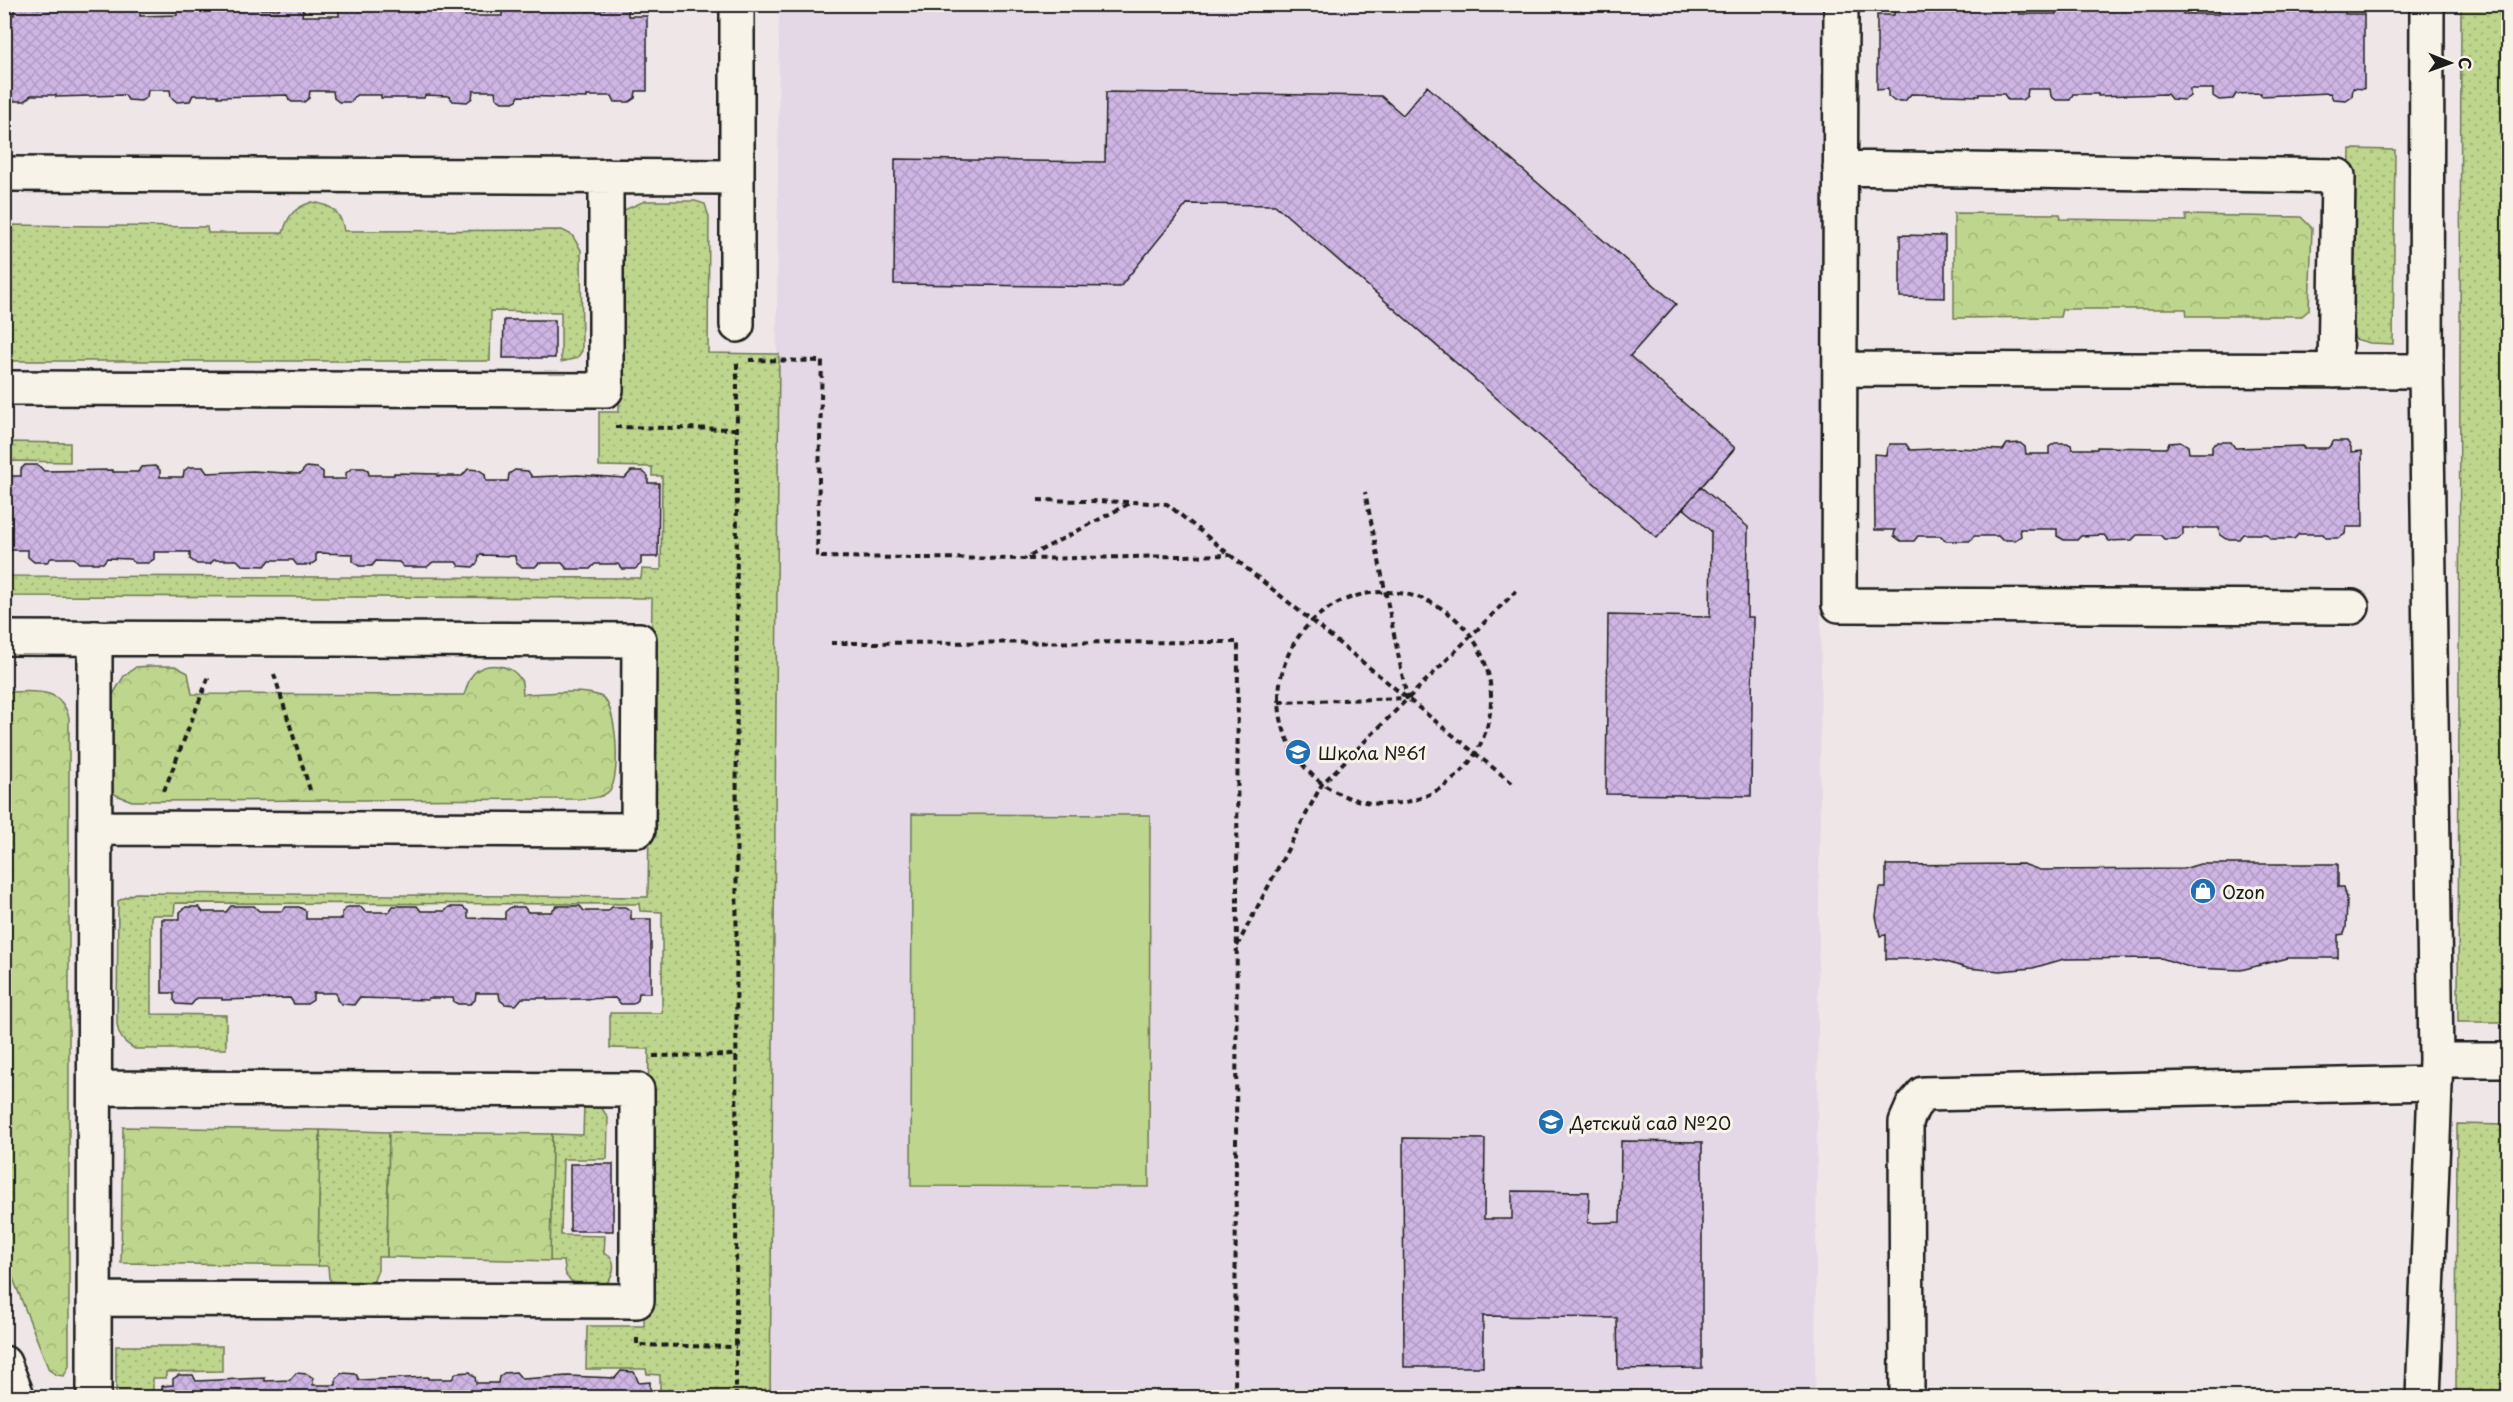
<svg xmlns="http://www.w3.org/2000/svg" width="2513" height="1402" font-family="'Playpen Sans',sans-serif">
  <defs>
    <pattern id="grass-dots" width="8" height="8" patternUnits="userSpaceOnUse" patternTransform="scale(1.5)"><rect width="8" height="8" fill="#bdd58c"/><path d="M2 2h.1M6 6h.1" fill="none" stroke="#a2b678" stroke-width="1.8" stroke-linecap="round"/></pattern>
    <pattern id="forest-crowns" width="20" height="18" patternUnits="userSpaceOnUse" patternTransform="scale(1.5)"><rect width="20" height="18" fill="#bdd58c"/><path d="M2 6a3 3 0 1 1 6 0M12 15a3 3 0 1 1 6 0" fill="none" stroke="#a2b678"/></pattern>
    <pattern id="building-cross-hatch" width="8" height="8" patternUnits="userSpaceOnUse" patternTransform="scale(1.5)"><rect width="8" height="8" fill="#ceb5e4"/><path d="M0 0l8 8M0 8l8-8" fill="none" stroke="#b09bc3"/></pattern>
  </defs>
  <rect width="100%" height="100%" fill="#efe7e7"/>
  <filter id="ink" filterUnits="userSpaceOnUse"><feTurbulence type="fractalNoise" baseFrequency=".0167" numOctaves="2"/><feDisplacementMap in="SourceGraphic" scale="12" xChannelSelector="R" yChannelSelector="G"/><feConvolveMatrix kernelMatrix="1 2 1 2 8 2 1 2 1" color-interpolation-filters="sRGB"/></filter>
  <g filter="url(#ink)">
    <path fill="#e5d8e6" d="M779,5H1823L1821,663L1815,1397L770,1398Z"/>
    <path fill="url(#grass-dots)" stroke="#6c7854" stroke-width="1.5" d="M2461,5H2508V1022H2458Z
      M2350,149L2395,150L2393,344L2370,343L2355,339L2347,317Z
      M645,201H695L705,204L709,217L708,353L779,354L770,1397H660V1375L647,1374L646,1369H586L587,1326H644L649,1049L610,1048V1013H662V912L640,911L639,904L175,903L174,915H151V1014L226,1015V1049H135C123,1042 119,1037 117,1024L118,901L135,893L648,897L652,598L5,596V568H9V576L641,578L642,569L661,570L662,476H652V467L599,466V412H619L621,218L624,210Z
      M312,202C331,205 341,211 344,231L562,230L572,235L581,250L582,351L577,358L561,362V312L491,311L490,361H5V225L207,227L208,233H283C288,215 294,208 312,202Z
      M5,442L70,443V462L11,461V470H5Z
      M584,1105L601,1107L608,1118L607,1159H563L561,1235L605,1236L604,1254L609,1255C618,1265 612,1278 604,1286L579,1288L566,1276L564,1261H550L552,1134L583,1135Z
      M2457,1124L2508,1125V1397H2456Z
      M320,1130L389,1132L387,1257H378V1270L372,1285L333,1284L329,1278L328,1266H318Z
      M116,1346H222V1371L166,1372V1378H153V1397H116Z"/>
    <path fill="url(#forest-crowns)" stroke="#6c7854" stroke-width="1.5" d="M1954,213L2060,214L2061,219L2186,221V215L2301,217L2312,228L2309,310L2302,316H2187L2186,309H2062L2060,317L1954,318Z
      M151,666H175L188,673L192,694L464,695C467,688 468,679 474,673C487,661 512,664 521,680C523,683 522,690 523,694C542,694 585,688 602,697C617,705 621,776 610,790C603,799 590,798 580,799L132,801L116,795L105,783L109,701L124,676L136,667Z
      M5,692C32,692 61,685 69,718V1366L64,1376L57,1375L49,1370L5,1258Z
      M123,1127L320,1130L318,1266L121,1263Z
      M389,1132L552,1134L550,1261L387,1257Z"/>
    <path fill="#bdd58c" stroke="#6c7854" stroke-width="1.5" d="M912,814L1150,815L1149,1187L911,1186Z"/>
    <path fill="url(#building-cross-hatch)" stroke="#1c1c1c" stroke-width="1.5" d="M20,4H33L37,8H60L64,4H89L93,8H116L120,4H134L140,8V16L177,15L176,9L182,4H195L200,9H223L226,4H252L256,9H279L283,4L297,5L303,9L302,16H339V9L345,5L358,4L362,9H386L390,4H414L418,9H442L446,5H459L465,9V16H502V9L508,5H521L525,9H548L553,4H577L581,10L604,9L608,5H622L628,10V16H647V91H636L635,98L629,102H615L612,96H587V98L519,96L517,100L513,102H502L496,98L495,91H473L472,98L467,102L453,101L449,96L425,95L424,98H381V95H356L351,102H339L334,98L333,91H310L309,98L304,102H292L289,100L287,95L218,97V95H193L190,101L177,102L171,97L170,90H148L147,97L141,101L128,100L125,95L56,97V95H31L25,101H14L8,97V90H4V15H14V8Z
      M1899,4H1914L1917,8L1940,7L1943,4H1970L1973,8L2015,4L2019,8V14H2056V7L2061,4H2077L2079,7H2102L2105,4H2133L2136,7L2177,4L2182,7L2183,14H2219V7L2223,4L2265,7L2267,4H2296L2298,7L2340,4L2345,7V14H2364V89L2353,88L2352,96L2346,100L2333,99L2330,93L2261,96V93L2236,94L2233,99L2219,100L2213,96V89H2190V96L2184,100L2171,99L2167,94L2098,96V94H2073L2070,100H2056L2051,96L2050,89H2028L2027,96L2022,100H2008L2004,94H1979V96L1911,94L1905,101H1894L1888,96V89L1877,90V15H1894V8Z
      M1427,86L1676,304L1630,356L1735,448L1657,538L1275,205L1187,204L1120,287L894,284L895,159L1105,162L1106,92L1381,96L1403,115Z
      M1427,86L1676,304L1630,356L1735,448L1701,487L1748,527L1747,617H1753L1751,796L1606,794L1608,615L1710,617L1711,531L1683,508L1657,538L1275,205L1187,204L1120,287L894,284L895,159L1105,162L1106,92L1381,96L1403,115Z
      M1900,235L1945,236V298L1900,297Z
      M504,320H555V358H503Z
      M2334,441H2347L2351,447V452L2362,451L2363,527H2346L2345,534L2339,538H2326L2323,534H2299L2294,539H2271L2266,534H2243L2239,539H2226L2220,535L2219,528H2183V535L2177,539H2164L2160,535H2137L2132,540L2109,541L2104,535L2081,536L2077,540H2064L2057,536V529H2020L2021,536L2015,540H2002L1998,536H1974L1970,541H1946L1941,536H1918L1914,541H1901L1894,536L1895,530H1875L1874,454L1886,455L1887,448L1890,444H1906L1910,450L1955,448L2003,450L2007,444L2020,443L2025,447L2026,454H2049V447L2055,443H2067L2071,445L2072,449H2097V447L2166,448L2169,443L2182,442L2188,446L2189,453H2212V446L2218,442H2231L2235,448L2303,446V448H2328Z
      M25,465H38L44,471L113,470V472H138L141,467L155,466L160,470V477H183L184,471L189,467H203L207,473L253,471L300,474L306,467L317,468L323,472V479H346V473L352,468H364L368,470L369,475H394V473L438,474L437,476H462L468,469L479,470L485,474L486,481H508L509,474L515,470L528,471L532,477L578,475L625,478L631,471H642L648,476V483H659L658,557H641V564L635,569H622L618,564H595L590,569H567L562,563H539L535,567H522L516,563L515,556L479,555L478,562L473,567L459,566L456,562H433L427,567H404L399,562L376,561L372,566H359L353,561V554L316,553V561L310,565H297L293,560H270L265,566L242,565L237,560H214L210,564H197L190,559V552H154V559L148,563H135L130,559L107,558L103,563H79L74,558H51L47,562H34L28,557V550H8L9,476H21V469Z
      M2023,864L2040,870L2183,869L2200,864H2338V887H2344L2347,898L2346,928L2344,934L2338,935V958H2288L2241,970L2192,968L2161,958L2064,959L2033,968L2000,971L1967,968L1936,959H1886V935L1880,936L1876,916L1880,888H1886V865Z
      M231,906H254L259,911H282L286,907H299L306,911V919H342V912L348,907H361L365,912H389L393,906H417L421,911H445L449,907H462L468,911V918L505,919V912L511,907H524L528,912H551L556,906H580L584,911H608L612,907H625L631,911V919H651V993H639L638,1000L633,1004H621L615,998L547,1000V998H522L516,1005L505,1004L500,1000L499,993H476L475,1000L470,1004H458L454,1002L453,998H428V1000L359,998L354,1005L342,1004L337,1000L336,993H313V1000L307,1004H294L290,998L222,1000V998H197L191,1005L177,1004L174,1000V993H162V919H180V912L186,907H199L203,912H226Z
      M1403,1138L1485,1139L1484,1219H1512V1191L1589,1192L1588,1223L1620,1222L1621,1141L1702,1142V1368L1618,1369L1617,1318L1483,1316V1367H1404Z
      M570,1164H613V1231H570Z
      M621,1371L634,1372L639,1383L650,1382V1398H162V1386L173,1385V1379L179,1375H193L196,1381L265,1378V1381L290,1380L296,1373L307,1374L313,1378V1385H336V1378L342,1373L356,1374L359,1380L428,1377V1379H452L456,1373L470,1372L475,1377L476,1383H498L499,1377L504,1373L516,1372L522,1379L568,1376L615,1378Z"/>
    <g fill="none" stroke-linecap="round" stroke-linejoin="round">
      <g stroke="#1c1c1c" stroke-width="38">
        <path id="minor" d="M1841,4L1839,605L2352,607
          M1840,168L2338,176L2335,371
          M4,174L737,177
          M737,325V4
          M1840,369L2426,371
          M4,388L606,390V176
          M4,638L639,640L638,830L95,828
          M2436,1060H2508
          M94,1299L637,1301V1090L95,1088
          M4,1363L18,1398
          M94,1398L95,638
          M1907,1398L1906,1122L1913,1106L1923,1094L2435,1083
          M2423,1398L2436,1060L2426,371L2427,4"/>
      </g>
      <path stroke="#1c1c1c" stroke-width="4" stroke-dasharray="6 4.5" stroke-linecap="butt" d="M749,360L822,361L817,557L1024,559L1132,502L1167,504L1512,783
        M615,427L737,429
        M1038,500L1132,502
        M1028,559L1230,555
        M1279 698a106 106 0 1 1 212 0a106 106 0 1 1-212 0Z
        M831,643L1238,642L1235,1398
        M274,674L311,793
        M1279,702L1407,698L1365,492
        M164,791L209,676
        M1237,946L1322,784L1516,591
        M653,1056L737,1055
        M637,1338V1345L736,1347
        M736,1398L737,361"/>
      <use href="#minor" stroke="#f7f3e8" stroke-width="33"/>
    </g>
  </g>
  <defs>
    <g id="school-disc" transform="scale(1.35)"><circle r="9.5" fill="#1f6fb2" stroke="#f7f3e8"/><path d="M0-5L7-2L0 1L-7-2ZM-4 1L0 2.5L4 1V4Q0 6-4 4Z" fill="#fff"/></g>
    <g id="shop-disc" transform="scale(1.35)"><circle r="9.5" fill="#1f6fb2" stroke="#f7f3e8"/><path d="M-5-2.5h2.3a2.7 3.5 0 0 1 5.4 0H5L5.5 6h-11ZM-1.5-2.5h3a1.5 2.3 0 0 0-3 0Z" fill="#fff"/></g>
  </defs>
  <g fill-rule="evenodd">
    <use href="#school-disc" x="1298" y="752"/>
    <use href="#shop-disc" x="2203" y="891"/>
    <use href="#school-disc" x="1551" y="1122"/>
  </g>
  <g text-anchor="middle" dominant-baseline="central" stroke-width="6" stroke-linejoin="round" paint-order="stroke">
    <g font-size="18" fill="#1c1c1c" stroke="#f7f3e8" text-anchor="start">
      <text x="1318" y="752">Школа №61</text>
      <text x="2222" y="891">Ozon</text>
      <text x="1570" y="1122">Детский сад №20</text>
    </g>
  </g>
  <rect width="2513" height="1402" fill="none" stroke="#f7f3e8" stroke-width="24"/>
  <rect x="12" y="12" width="2489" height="1378" fill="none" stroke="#1c1c1c" stroke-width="2" filter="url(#ink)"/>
  <g transform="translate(2450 63) rotate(91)" stroke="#f7f3e8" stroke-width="4.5" paint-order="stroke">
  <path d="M0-4.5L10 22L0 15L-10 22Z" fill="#1c1c1c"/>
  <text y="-9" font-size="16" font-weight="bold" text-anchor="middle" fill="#1c1c1c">С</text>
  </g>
</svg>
